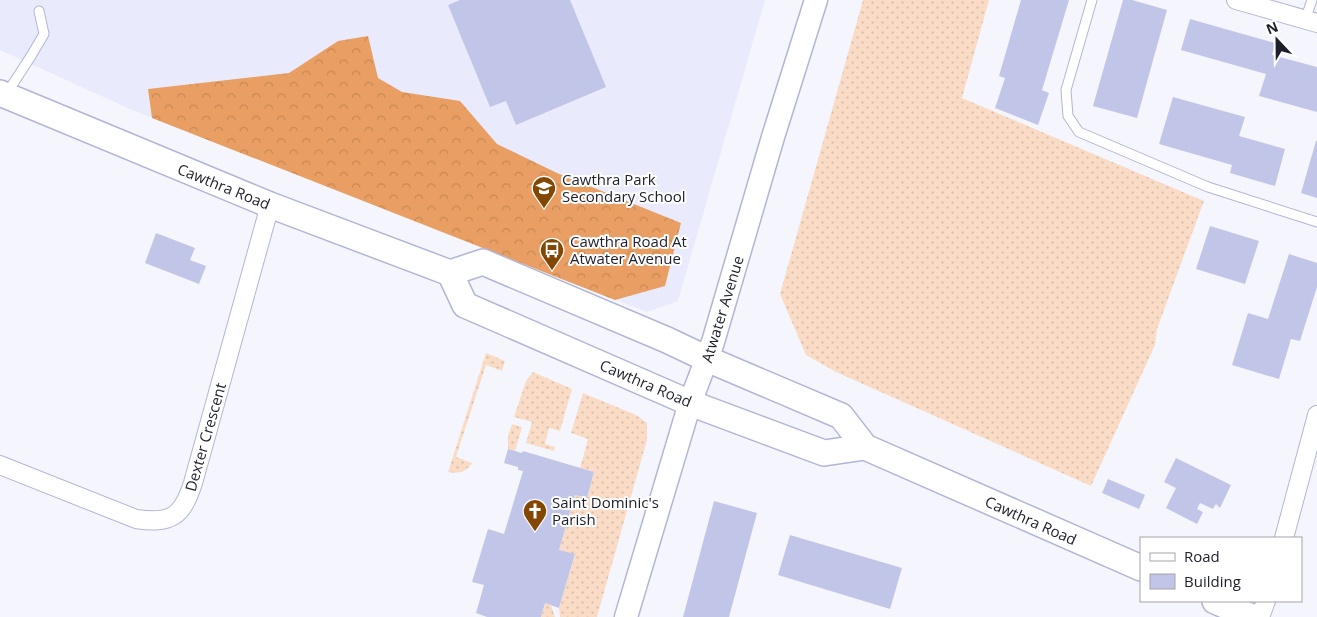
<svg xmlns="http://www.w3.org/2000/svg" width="1317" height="617" font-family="'Open Sans',sans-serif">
  <defs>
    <pattern id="grass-dots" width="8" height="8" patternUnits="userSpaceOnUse" patternTransform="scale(1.25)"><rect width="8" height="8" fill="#fadcc6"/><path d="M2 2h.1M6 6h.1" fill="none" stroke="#d6bcaa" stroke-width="1.8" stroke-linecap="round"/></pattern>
    <pattern id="forest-crowns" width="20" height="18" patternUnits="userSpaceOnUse" patternTransform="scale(1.25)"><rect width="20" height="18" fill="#e99f63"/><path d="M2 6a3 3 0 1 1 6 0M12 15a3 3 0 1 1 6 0" fill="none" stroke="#c78856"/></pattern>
  </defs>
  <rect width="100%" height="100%" fill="#f5f6fd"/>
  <path fill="#e9ebfc" d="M0,0H765L678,301L647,312L132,110L0,50Z"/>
  <path fill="url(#grass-dots)" d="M863,0H989L962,98L1204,201L1157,329L1155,345L1091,486L836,372L806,355L780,294Z
    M486,353L505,361L502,371L486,365L456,457L472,463C466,472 459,474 448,472Z
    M533,372L572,389L560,431L549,428L545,444L555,447L554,451L526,443L532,422L514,417L526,381Z
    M583,393L636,415L647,423V440L597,617H560L559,608L575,555L559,550L575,495L587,498L594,472L580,468L588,439L571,433Z
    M512,424L522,427L515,451L508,449V436Z
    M545,603L551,605L555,617H541Z"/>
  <path fill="url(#forest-crowns)" d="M368,36L378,78L402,92L460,101L497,144L557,173L681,223L665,286L615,300L152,118L148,89L289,73L338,41Z"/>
  <path fill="#c1c5e8" d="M460,0H570L606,87L516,125L506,101L490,107L448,5Z
    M1021,0H1069L1042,90L1049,93L1038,125L995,108L1005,78L999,76Z
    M1123,0H1132L1167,10L1137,118L1093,106Z
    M1190,19L1275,43L1272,55L1317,67V112L1259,96L1266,74L1181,50Z
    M1173,97L1245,117L1239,136L1285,149L1275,186L1230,173L1232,165L1159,144Z
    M1316,141H1317V198L1301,193Z
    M1210,226L1259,241L1245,284L1196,269Z
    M156,233L195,248L190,260L206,266L199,284L145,263Z
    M1289,254L1317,263V287L1300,341L1291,339L1279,379L1232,365L1248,313L1268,319Z
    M508,449L522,453L523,451L594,472L587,498L575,495L559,550L575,554L559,608L545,603L541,617H487L476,613L484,585L472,582L488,529L504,534L523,471L518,470V467L504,463Z
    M1176,458L1231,485L1220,508L1216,504L1213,509L1200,503L1197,509L1203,512L1197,524L1166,508L1176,488L1164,482Z
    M1108,479L1145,495L1139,509L1102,493Z
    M714,501L757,513L729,617H683Z
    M790,535L902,568L890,609L778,575Z"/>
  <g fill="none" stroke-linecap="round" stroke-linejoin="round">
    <g stroke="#b1b5d6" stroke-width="11">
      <path id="service" d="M1092,0L1066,90L1068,116L1079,132L1208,187L1317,222
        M1305,20L1312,0
        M7,93L31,56L44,34L39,11"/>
    </g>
    <g stroke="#b1b5d6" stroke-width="20">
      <path id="minor" d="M1236,0L1317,23
        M0,465L136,519C171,524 182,517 193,483L270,205
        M1284,538L1317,415
        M1260,617L1266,601"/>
    </g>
    <g stroke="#b1b5d6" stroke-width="25">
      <path id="tertiary" d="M626,617L690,403L713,342L773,137L816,0"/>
    </g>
    <g stroke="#b1b5d6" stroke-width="28">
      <path id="secondary" d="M0,93L270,205L450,273L483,262L667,340L707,359L841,416L865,447L1141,568
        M450,273L465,305L690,403L824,453L865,447
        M1215,601L1252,617"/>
    </g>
    <use href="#service" stroke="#fff" stroke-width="9"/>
    <use href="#minor" stroke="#fff" stroke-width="18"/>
    <use href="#tertiary" stroke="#fff" stroke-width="22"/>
    <use href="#secondary" stroke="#fff" stroke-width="25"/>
  </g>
  <defs>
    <g id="school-pin" transform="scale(1.25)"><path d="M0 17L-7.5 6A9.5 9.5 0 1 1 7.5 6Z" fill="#834703" stroke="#fff"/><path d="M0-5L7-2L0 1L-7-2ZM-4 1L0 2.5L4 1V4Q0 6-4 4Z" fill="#fff"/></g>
    <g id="bus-pin" transform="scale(1.25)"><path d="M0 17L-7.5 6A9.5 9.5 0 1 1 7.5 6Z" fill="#834703" stroke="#fff"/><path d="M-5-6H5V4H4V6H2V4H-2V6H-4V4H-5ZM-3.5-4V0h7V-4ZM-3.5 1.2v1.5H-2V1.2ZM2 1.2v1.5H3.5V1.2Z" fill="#fff"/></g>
    <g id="church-pin" transform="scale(1.25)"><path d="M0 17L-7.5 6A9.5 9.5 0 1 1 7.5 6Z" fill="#834703" stroke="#fff"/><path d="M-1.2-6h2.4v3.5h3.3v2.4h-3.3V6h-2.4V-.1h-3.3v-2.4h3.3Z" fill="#fff"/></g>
  </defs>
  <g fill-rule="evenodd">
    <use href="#school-pin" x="544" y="188"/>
    <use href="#bus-pin" x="552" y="250"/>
    <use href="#church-pin" x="535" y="511"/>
  </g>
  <g text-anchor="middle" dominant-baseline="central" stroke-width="4" stroke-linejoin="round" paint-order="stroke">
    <g font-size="15" fill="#1c1e2a" stroke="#fff" text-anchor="start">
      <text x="562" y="179">Cawthra Park<tspan x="562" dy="17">Secondary School</tspan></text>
      <text x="570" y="241">Cawthra Road At<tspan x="570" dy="17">Atwater Avenue</tspan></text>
      <text x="552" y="502">Saint Dominic's<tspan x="552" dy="17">Parish</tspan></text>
    </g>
    <g font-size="15" fill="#1c1e2a" stroke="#fff">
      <text transform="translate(224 186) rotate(22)">Cawthra Road</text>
      <text transform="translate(722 309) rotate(-73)">Atwater Avenue</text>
      <text transform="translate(646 383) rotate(23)">Cawthra Road</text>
      <text transform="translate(205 437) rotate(-74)">Dexter Crescent</text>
      <text transform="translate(1031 520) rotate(24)">Cawthra Road</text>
    </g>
  </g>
  <rect x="1140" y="537" width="162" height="65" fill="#ffffff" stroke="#a4a5aa"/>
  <rect x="1150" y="553" width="25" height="8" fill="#ffffff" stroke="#a4a5aa"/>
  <text x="1184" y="562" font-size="15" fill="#1c1e2a">Road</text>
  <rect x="1150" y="574" width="25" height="15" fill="#c1c5e8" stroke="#a4a5aa"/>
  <text x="1184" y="587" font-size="15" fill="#1c1e2a">Building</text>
  <g transform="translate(1277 40) rotate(338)" stroke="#ffffff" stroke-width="4" paint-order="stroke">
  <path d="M0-4L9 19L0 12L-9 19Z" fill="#1c1e2a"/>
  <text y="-8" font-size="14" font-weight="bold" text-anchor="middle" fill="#1c1e2a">N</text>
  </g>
</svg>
